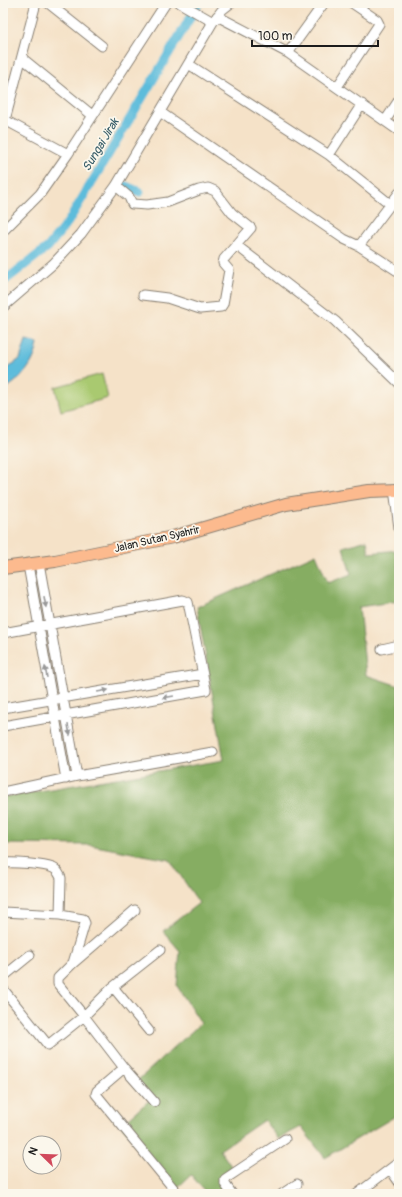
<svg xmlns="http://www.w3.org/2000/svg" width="402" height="1197" font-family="Pangolin,sans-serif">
  <rect width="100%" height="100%" fill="#fbf7ec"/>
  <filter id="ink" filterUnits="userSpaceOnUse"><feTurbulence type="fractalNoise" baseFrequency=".025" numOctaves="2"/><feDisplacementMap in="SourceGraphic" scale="8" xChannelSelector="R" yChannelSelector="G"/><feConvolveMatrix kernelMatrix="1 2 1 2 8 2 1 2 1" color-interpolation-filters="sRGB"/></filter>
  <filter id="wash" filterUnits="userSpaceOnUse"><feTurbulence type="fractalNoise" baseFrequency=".012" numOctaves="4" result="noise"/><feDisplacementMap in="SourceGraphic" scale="16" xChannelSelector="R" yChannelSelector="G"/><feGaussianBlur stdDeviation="0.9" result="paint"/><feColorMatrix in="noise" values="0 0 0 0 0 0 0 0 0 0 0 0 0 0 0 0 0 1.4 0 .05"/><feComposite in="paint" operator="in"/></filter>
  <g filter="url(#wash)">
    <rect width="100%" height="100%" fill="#f5e2c8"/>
    <path fill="#a9c970" stroke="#627246" d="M102,374L108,398L61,411L55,387Z"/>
    <path fill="#86ad62" stroke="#51643f" d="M367,540L369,553L398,550L399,601L359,607L366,675L399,686V1114L325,1158L301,1127L278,1139L264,1120L220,1150L235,1172L221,1181L228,1194H207L191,1175L176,1189L121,1125L152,1098L137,1081L201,1023L177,986L180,951L163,931L199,903L170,860L90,845L3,844V797L224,760L197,607L316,554L328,583L351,574L343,547Z"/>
    <path fill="#5dbcdb" stroke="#3c6c7c" d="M26,340L38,343C35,364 21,380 3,390V371L20,359Z"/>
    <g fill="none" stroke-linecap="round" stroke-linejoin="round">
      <path stroke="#5dbcdb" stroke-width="9" d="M123,185L140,192
        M3,282L48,247L68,222L199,3"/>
    </g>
  </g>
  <g filter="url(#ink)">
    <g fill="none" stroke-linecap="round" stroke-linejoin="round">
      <g stroke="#887f72" stroke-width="11">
        <path id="minor" d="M48,3L102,46
          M180,3L213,22
          M217,16L288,53L399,131
          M288,53L324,3
          M22,58L92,115
          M193,67L329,155L362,104
          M337,87L379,24L377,20L352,3
          M160,112L344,239L359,246L399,272
          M3,119L68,154
          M5,120L36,3
          M385,121L399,100
          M329,155L390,204
          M116,186L129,197L132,204L147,205L168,202L199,190L208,188L215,191L232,213L251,228L224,259L223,263L229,270L223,304L221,307L200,309L167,298L143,295
          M3,231L40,194L68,154L166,3
          M236,245L335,321L399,383
          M359,246L399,193
          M3,307L53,264L81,234L116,186L213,22L222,10L231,3
          M394,489L399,528
          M39,563L77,776
          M28,565L66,779
          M3,633L183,600L188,602L206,690L3,726
          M382,649L399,645
          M3,708L203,674
          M3,792L77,776L213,752
          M3,863C14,862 43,864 53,868C58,870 59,874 61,878L60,915
          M3,912L60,915L83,919L85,923L73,963
          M160,950L113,987L84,1016L124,1068L97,1091L96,1094L178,1194
          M3,977L30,955
          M113,987L149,1031
          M3,989L48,1045L84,1016L58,984V978L72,964L135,910
          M124,1068L154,1102
          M390,1169L399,1182
          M232,1194L225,1184V1179L285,1139
          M282,1194L297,1184
          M357,1194L399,1162"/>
      </g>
      <g stroke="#887f72" stroke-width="14">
        <path id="major" d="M3,568L55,561L173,537L286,504L369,491L399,490"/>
      </g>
      <use href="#minor" stroke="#fff" stroke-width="9"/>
      <use href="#major" stroke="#fcba8e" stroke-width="12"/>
    </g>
    <defs><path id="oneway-solid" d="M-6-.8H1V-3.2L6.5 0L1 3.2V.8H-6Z"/></defs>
    <g fill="#999">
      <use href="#oneway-solid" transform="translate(45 602) rotate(80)"/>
      <use href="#oneway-solid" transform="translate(46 672) rotate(-100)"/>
      <use href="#oneway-solid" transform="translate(103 691) rotate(-10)"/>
      <use href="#oneway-solid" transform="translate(168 697) rotate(170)"/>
      <use href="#oneway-solid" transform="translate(69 730) rotate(80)"/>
    </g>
  </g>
  <g text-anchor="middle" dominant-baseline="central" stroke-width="3.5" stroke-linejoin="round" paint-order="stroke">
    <g font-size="11" fill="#1c1c1c" stroke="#fbf7ec">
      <text transform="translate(157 539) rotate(-13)">Jalan Sutan Syahrir</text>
    </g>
    <g font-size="12" font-style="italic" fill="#365c68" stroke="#fbf7ec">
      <text transform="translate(101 145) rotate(-59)">Sungai Jirak</text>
    </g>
  </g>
  <rect width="402" height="1197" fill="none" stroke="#fbf7ec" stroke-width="16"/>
  <g transform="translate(42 1155) rotate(293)"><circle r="19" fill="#fbf7ec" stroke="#a29f99"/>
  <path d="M0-3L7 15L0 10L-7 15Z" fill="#d1495b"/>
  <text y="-6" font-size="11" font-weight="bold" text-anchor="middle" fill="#1c1c1c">N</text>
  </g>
  <path d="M252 40v6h126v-6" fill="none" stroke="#1c1c1c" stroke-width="2"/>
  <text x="258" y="40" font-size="12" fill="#1c1c1c" stroke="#fbf7ec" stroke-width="3" paint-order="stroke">100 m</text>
</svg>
